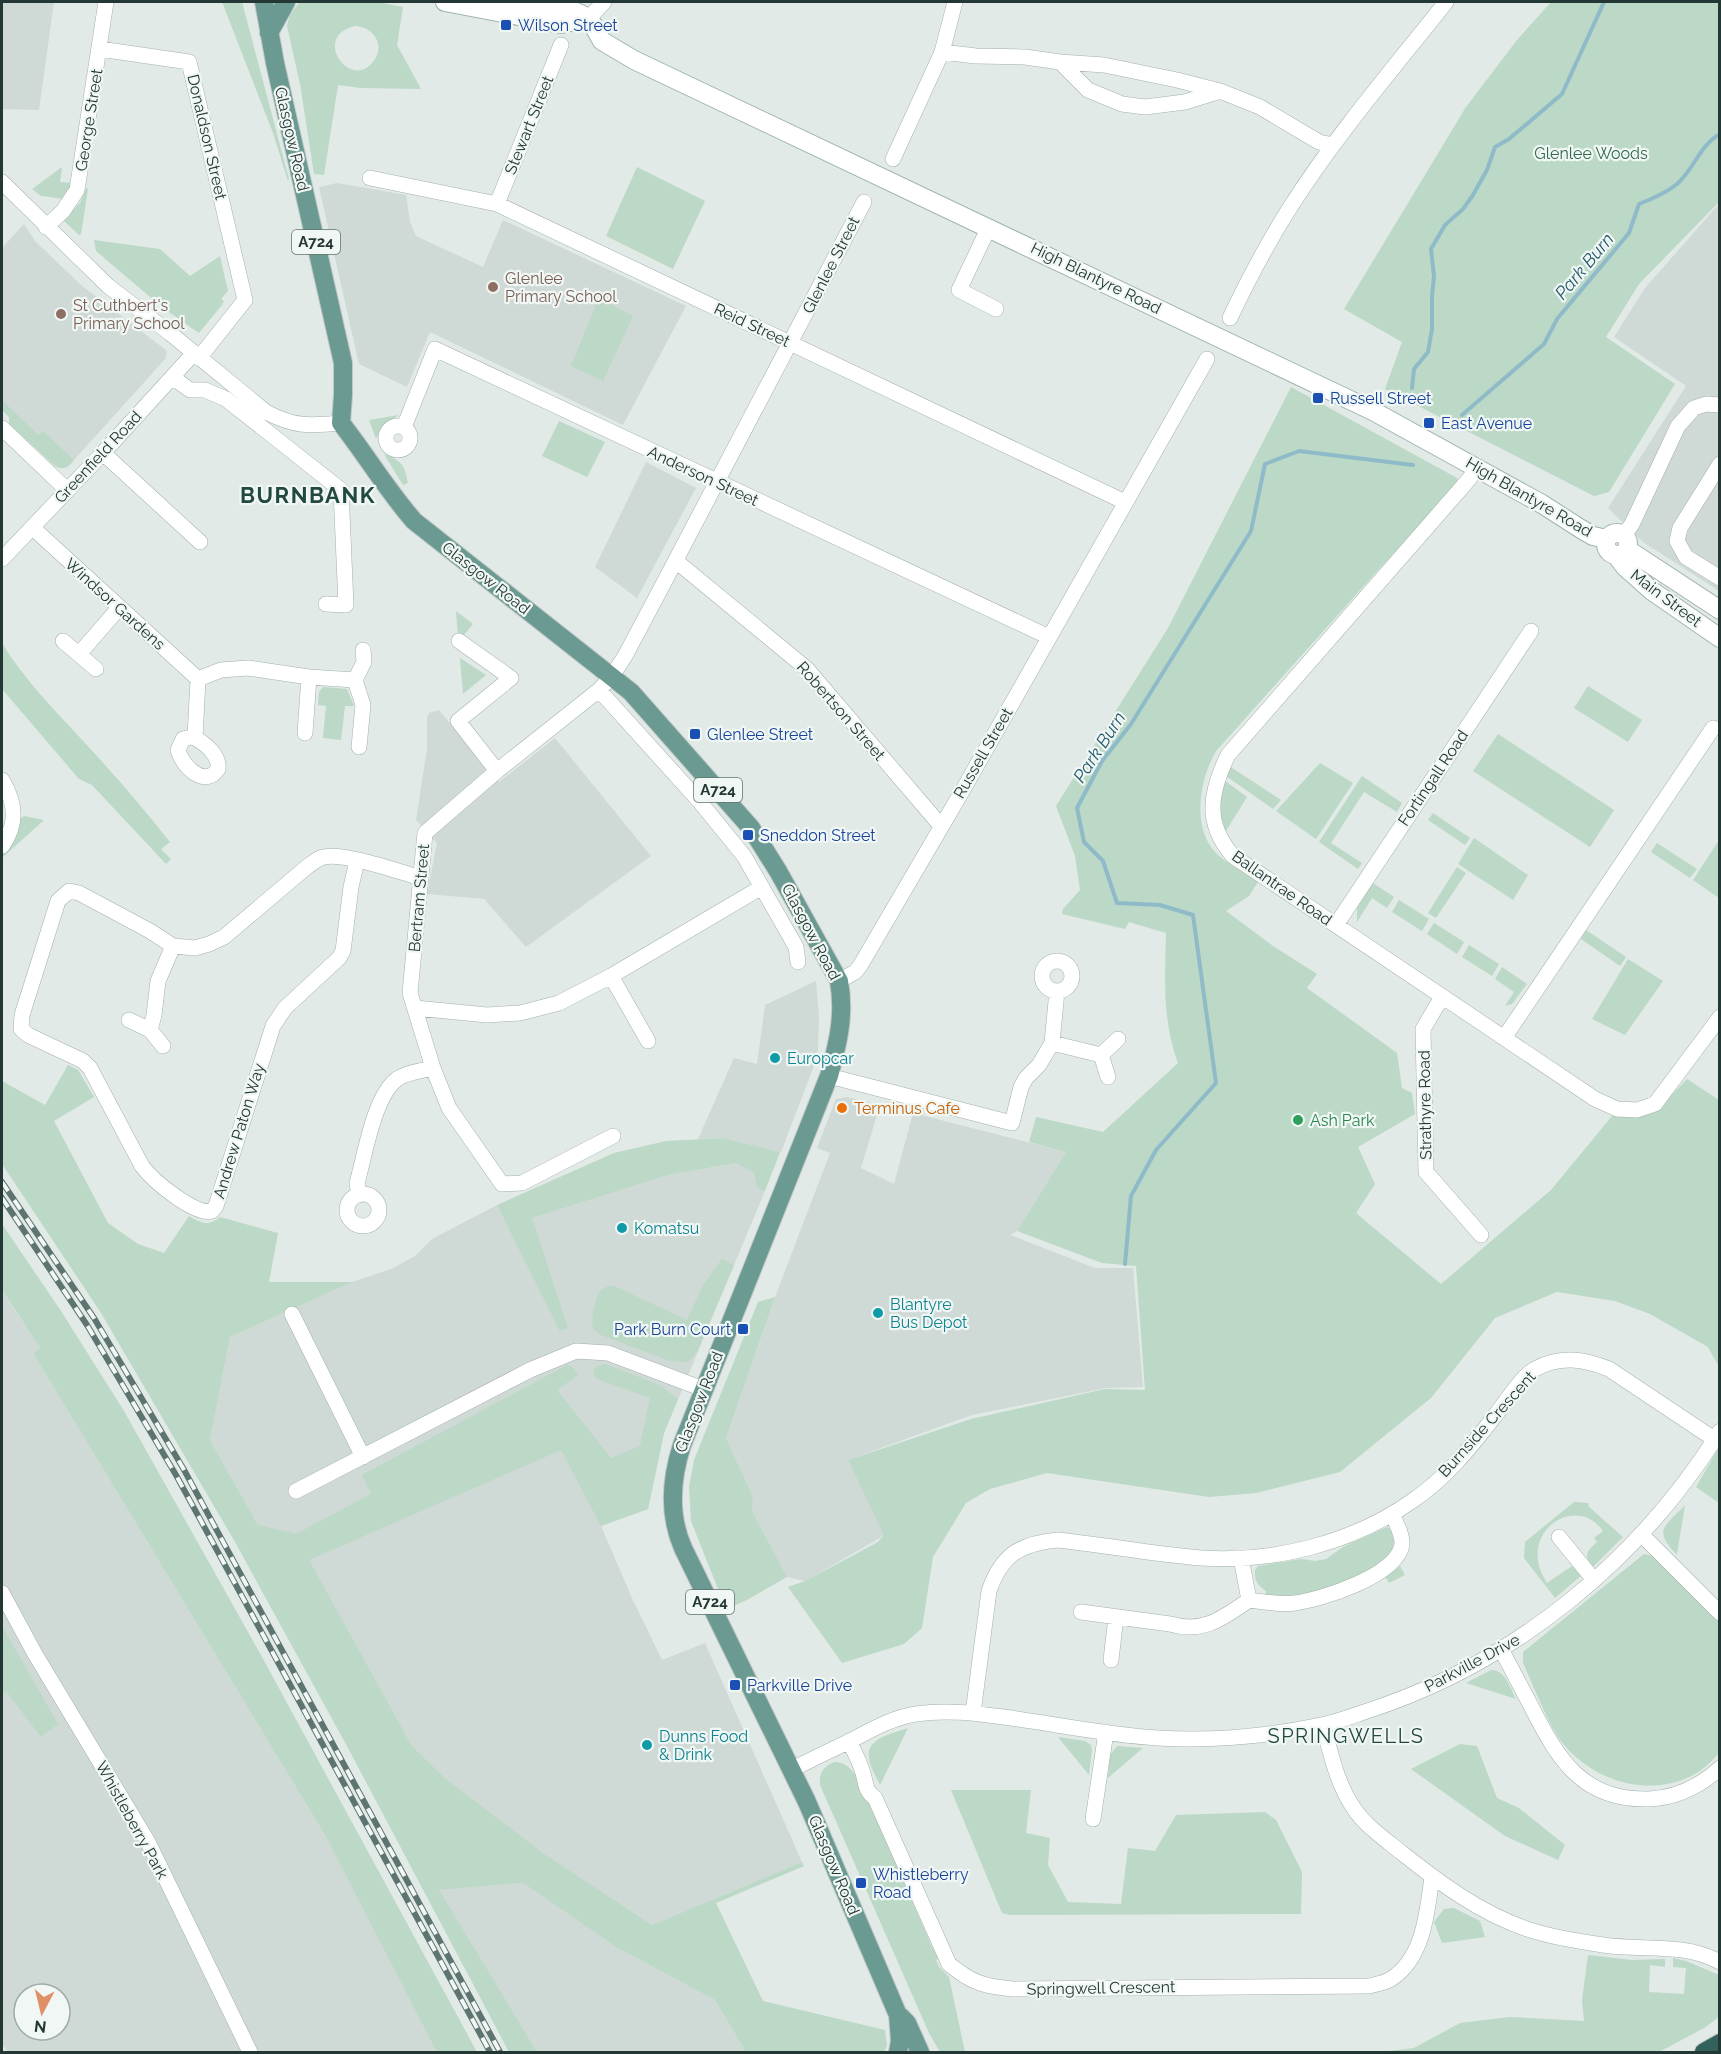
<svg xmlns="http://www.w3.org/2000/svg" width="1721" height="2054" font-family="Raleway,sans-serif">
  <rect width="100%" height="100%" fill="#e1eae6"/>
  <path fill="#cfd9d6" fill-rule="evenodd" d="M2,2H54L39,110L2,109Z
    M337,183L406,195L410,222L416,236L483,267L503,220L686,306L623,425L430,332L407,387L359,364L319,187Z
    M1719,204V591L1643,542L1608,508L1686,386L1614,337L1645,288Z
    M24,224L35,241L81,285L167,351L166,358L74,460L43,432L39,435L2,400V248Z
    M646,462L696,488L637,598L595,567Z
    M439,710L499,782L555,738L651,856L526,947L484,899L427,894L437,843L416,820L427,749V718L429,713Z
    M816,981L819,1018L818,1049L812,1071L781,1152L723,1138L698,1139L734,1058L757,1064L765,1005Z
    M847,1097L880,1105L861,1168L894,1184L913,1113L1066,1152L1017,1231L1010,1235L1095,1268H1133L1143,1387L1106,1388L972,1415L848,1460L885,1535L805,1581L787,1577L752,1511L753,1497L726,1438L775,1297L830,1153L817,1148L836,1099Z
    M736,1163L754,1173L757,1188L765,1191L664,1433L648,1509L601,1526L632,1598L662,1660L705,1643L802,1862L652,1925L543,1854L445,1778L412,1746L308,1559L258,1525L210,1440L230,1337L352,1282L391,1269L415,1256L432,1239L497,1205L508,1227L531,1218L668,1175Z
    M2,1291L40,1348L33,1353L325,1835L438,2052H8L2,2044ZM24,1994H60V2030H24Z
    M523,1883L616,1947L715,2000L746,2052H537L438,1890Z"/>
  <path fill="#bcd8c6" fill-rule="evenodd" d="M222,2H242L289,179L288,181L273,133Z
    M300,2H377L403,7L397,45L421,89L360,88L338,85L324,175L314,174L300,84L287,26L290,14ZM356,26C372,27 385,43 375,59C352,95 309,35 356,26Z
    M1551,2H1719V202L1639,284L1606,337L1675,384L1609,492L1594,496L1385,389L1402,342L1344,309L1466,107L1517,40Z
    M62,167L60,182L72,183L64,199L41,196L32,189Z
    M637,167L705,201L673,269L606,236Z
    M86,188L88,189L81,234L79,235L63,220L80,203Z
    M94,240L160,249L190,276L220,256L228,291L221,299L224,301L222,305L199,333L163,308L96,251Z
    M599,298L633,316L603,381L571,366Z
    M1291,387L1457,478L1458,485L1379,569L1217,750C1200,776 1191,826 1215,852C1225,863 1246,873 1258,882L1249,896L1226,911L1273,946L1317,974L1307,988L1397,1053L1402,1088L1412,1093L1415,1114L1358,1147L1375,1184L1356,1213L1441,1284L1551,1190L1612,1116L1658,1109L1687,1079L1719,1100V1367L1708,1347L1650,1314L1615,1301L1557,1292L1495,1318L1431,1398L1340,1472L1256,1493L1209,1497L1047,1473L990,1489L966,1503L933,1557L922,1628L904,1644L842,1663L788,1587L805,1581L878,1542L884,1535L848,1460L971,1419L1105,1389L1145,1390L1136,1266L1102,1263L1017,1231L1066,1152L1029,1142L1036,1117L1103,1132L1178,1063C1162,1020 1165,978 1166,933L1129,922L1125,929L1062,914L1063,909L1080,890L1075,856L1056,806L1168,628Z
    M2,400L39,435L43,431L74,460C69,467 64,471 55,466L9,424V417L2,410Z
    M399,415L382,427L376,439L369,420Z
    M559,421L605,442L587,477L542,456Z
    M384,454C402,462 404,463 408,483L403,485Z
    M456,611L473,624L464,635L458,636Z
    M2,643C30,689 70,725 105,765C128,790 149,816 170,842L161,849L171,859L166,864L92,785L79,779L2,689Z
    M460,658L486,675L463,694Z
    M1588,686L1642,720L1628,742L1574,708Z
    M323,687L347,689L354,706H345L341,740L323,738L326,706L318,705L319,692Z
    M1498,734L1614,810L1590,847L1473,771Z
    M1320,763L1353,783L1316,839L1276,811Z
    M1229,766L1281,800L1273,809L1223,774Z
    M1362,776L1402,803L1397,812L1364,792L1331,843L1362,863L1358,869L1319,842Z
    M1220,777L1247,797L1224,834L1220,829Z
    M1433,813L1470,838L1465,845L1428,820Z
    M24,816L44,820L2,858V855L15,837L21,818Z
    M1474,838L1528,875L1513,900L1458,864Z
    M1719,840V898L1693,880Z
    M1657,843L1697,869L1690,878L1651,852Z
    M1457,867L1466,873L1436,918L1428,913Z
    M1373,883L1394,897L1387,908L1372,898L1357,922V908Z
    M1399,900L1429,919L1422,931L1392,912Z
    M1434,923L1464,942L1457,954L1427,934Z
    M1586,930L1626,957L1620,966L1581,939Z
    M1469,945L1499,964L1492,976L1462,957Z
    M1628,959L1663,981L1625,1035L1592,1019Z
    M1502,967L1527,984L1512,1004L1505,1006L1514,992L1495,979Z
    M68,1065L78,1070L94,1097L54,1121L108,1223L138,1244L164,1253L189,1216C201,1223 208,1227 220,1217L278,1233L269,1282H352L230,1337L210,1440L258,1525L296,1534L371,1494L362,1475L567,1365L571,1366L578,1375L557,1390L611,1458L640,1446L650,1398L600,1380L595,1377L593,1370L599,1365L605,1364L660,1385L678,1399L664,1433L648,1509L601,1526L561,1450L309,1560L412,1746L445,1778L544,1854L652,1925L802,1862L804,1866L716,1903L763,2001L885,2030L887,2045L884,2052H746L715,2000L616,1947L523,1883L439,1890L537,2052H509L348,1748L235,1542L101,1313L2,1164V1081L45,1105Z
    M723,1138L780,1152L765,1191L757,1188L754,1173L736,1163L668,1175L532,1218L568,1328L560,1331L497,1205L614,1153L666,1141Z
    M2,1224L61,1311L124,1411L262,1657L477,2052H437L325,1835L33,1353L40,1348L2,1290Z
    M722,1259L734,1265L697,1352L688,1362L670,1361L601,1335C599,1333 596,1332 594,1329C589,1322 596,1298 600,1291C604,1287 609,1286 614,1286L687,1320L703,1285Z
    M775,1297L726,1438L753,1497L752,1511L787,1577L745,1601L726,1609L691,1521L689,1487L694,1460L758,1302Z
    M1719,1447V1503L1696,1487Z
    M1574,1502L1589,1503L1588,1506L1623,1537L1593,1567C1583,1555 1587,1551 1597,1542L1594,1538L1603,1531C1576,1492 1514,1533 1547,1583L1572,1566L1582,1575L1555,1598L1524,1558L1525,1542Z
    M1685,1505L1677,1554V1555C1652,1529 1665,1527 1685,1505Z
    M1387,1527L1394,1532C1395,1544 1393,1553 1384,1562C1374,1572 1318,1594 1302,1597C1292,1599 1274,1598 1265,1595L1266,1591C1258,1586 1254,1580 1255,1570L1258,1566L1301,1559L1315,1561L1326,1559L1343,1547Z
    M1644,1554L1656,1557L1719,1620V1753C1713,1760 1704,1769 1695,1774C1648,1800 1588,1780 1558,1737C1546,1718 1533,1685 1523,1663V1652Z
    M1400,1566L1405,1575L1389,1583L1385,1576Z
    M2,1626L58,1724L41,1737L6,1691L2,1693Z
    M1491,1670C1506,1670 1510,1688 1516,1699L1466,1683Z
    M908,1728L880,1785C876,1776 870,1767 869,1758C865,1738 895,1733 908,1728Z
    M1058,1737L1085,1741L1091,1745L1092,1750L1089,1775Z
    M1460,1744L1477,1746L1497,1798L1519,1808L1565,1845L1558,1860L1505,1836L1411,1769Z
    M1117,1746L1143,1748L1108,1778L1110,1755Z
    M834,1762C848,1762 853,1772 860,1781L932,1947L939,1959L936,1960L939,1967L949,1977L965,2052H940L929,2033L820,1785C819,1773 823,1767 834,1762Z
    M951,1790H1031L1026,1833L1050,1838L1048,1865L1068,1902L1121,1904L1128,1848L1155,1851L1176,1815L1265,1812L1276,1820L1302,1872L1301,1914L1010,1915L1002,1913Z
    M1454,1908L1480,1921L1485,1937L1442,1943L1434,1922L1444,1909Z
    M1588,1955L1632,1960L1665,1959V1967L1650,1965L1649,1992L1684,1994L1686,1968L1673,1967V1958L1686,1961L1719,1975V2017L1704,2028L1659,2052H1381L1414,2048L1460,2023L1510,2017L1584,2021L1582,2000Z"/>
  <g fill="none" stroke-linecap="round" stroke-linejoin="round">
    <path stroke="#8fbbc8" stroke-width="4" d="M1412,388L1414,369L1428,352L1432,329V296L1434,276L1431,249L1445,225L1463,209L1473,195L1487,170L1495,147L1509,139L1562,94L1604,2
      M1462,415L1544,344L1557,319L1629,233L1639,204C1652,199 1666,193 1677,184C1694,169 1700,145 1720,134
      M1125,1264L1131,1196L1156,1150L1216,1083L1193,915L1160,905L1117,903L1103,861L1084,842L1077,808L1102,761L1131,724L1251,531L1265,464L1299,451L1413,465"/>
    <g stroke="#a4b1ad" stroke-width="16">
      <path id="street" d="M589,18L604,2
        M100,49L189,62L245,300L199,358
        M942,52L976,56L1025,57L1060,62L1104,65L1177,80L1220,91L1260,107L1319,142L1333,145
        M1060,62L1088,90L1122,104L1145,107L1185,102L1220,91
        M893,159L942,52L955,2
        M370,178L497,204L1125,502
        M2,182L108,286L171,334L266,412C294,427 310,426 341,423
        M497,204L561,45
        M46,227L63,211L77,190L106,2
        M989,227L959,290L996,309
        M1230,318C1248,280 1268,242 1291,206C1337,134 1393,69 1446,2
        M172,377L190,390H205L226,399L341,490L346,605L326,604
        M386 438a12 12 0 1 1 24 0a12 12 0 1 1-24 0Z
        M404,427L435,349L1049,637
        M2,428L67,490
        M103,453L200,542
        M1720,464L1680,528L1677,541L1686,557L1720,578
        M1478,468L1464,485L1228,755C1210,792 1204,823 1233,856L1595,1099L1617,1109L1637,1110L1655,1104L1720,1017
        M33,528L198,679L221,670L248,668L309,677L355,680
        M1624,535L1632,524L1678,426L1694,408L1706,404L1720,405
        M2,559L103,453L194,353
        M676,561L807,669L941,826
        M63,641L96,669
        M459,641L511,678L458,721L497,771
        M79,654L119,608
        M599,690L700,802L744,856L796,947L798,962
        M305,733L309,677
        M195,738C206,744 220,756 218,769C205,789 182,766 178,750L183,739L191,737L195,738L198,679
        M359,747L363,705L355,680L364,662L363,650
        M2,780C16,803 18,824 2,846
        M357,861L351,887L343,951L339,958L285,1008L273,1026L216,1206L212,1211C195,1216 152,1180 142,1166L90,1068L83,1061L28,1035L21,1029L22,1015L58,901L69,891L79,893L150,931L173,946L195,948L209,944L224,937L308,866C313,863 318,858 324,857C344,852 399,872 421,878
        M1336,925L1531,631
        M1042 976a15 15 0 1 1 30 0a15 15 0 1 1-30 0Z
        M611,976L648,1041
        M839,981L855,972L860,966L964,788L1207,359
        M1442,997L1423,1029L1426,1172L1481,1235
        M415,1008L487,1015L520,1013L559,1003L611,976L762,887
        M129,1020L150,1030
        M1504,1038L1713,728
        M1052,1043L1101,1055
        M163,1046L150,1030L154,1015L158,981L173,946
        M829,1076L1012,1123L1021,1087L1026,1078L1039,1065L1052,1043L1057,991
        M1108,1077L1101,1055L1118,1039
        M613,1136L522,1183L502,1184L449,1108L433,1068L410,993L425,833L497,771L599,690L612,676L625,656L659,592L864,202
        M347 1210a16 16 0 1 1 32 0a16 16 0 1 1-32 0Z
        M359,1195L357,1183C365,1155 374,1096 397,1079C407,1072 421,1071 433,1068
        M292,1314L363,1457
        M296,1491L530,1370L576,1351L608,1353L703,1389
        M1642,1535L1720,1613
        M1559,1537L1594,1580
        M2,1593L35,1654L148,1842L250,2052
        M1249,1600C1264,1602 1281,1605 1295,1603C1323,1599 1396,1576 1402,1545C1403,1535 1396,1523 1392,1514
        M1081,1612L1170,1624C1203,1634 1223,1618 1249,1600L1241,1558
        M1501,1649C1511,1668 1521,1687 1531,1706C1558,1759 1582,1801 1649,1799C1676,1798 1700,1786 1720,1768
        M1111,1660L1116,1617
        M973,1713L989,1591C1002,1554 1020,1544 1057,1540C1105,1545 1153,1554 1201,1558C1273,1563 1353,1543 1412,1501C1445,1479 1470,1448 1494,1417C1505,1403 1521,1377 1535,1369C1560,1355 1584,1359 1609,1369L1714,1439
        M1323,1725C1331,1754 1337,1785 1355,1810C1367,1827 1386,1840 1402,1853C1440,1883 1480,1913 1527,1929C1551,1937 1577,1941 1603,1945C1643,1951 1683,1942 1720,1962
        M849,1741C854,1751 860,1762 863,1773C866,1783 865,1791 875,1798L949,1964C972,1983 983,1986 1012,1989L1369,1986C1376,1984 1385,1983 1391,1979C1424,1958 1427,1912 1432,1877
        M791,1770C810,1760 829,1751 848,1742C871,1730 891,1718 916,1714C948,1709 980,1714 1011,1718C1060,1725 1109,1735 1158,1738C1212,1741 1269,1736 1321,1725C1337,1722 1352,1716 1367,1711C1513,1664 1639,1561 1720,1431
        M1093,1819L1106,1732"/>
    </g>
    <g stroke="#a1b4af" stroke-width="20">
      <path id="secondary" d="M445,2L561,24L589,18
        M505,2L545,8L563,6L589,18L602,41L634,60L1373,411L1542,504L1581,529L1593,536L1607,539
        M1606 544a11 11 0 1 1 22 0a11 11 0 1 1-22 0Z
        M1627,549L1720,610
        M1616,555L1625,567L1652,591L1720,638"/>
    </g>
    <g stroke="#c1c7c6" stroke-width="20">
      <path id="primary" d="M264,2L275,63L343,363V395L341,423C366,455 387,490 414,521L631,692L751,828L778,871L839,981C845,1015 838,1043 829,1076L682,1445C671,1479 668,1514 683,1548L807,1802L898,2015L900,2041L898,2052
        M269,33L286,2
        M900,2016L907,2023L920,2052"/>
    </g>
    <g stroke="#c1c7c6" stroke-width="20">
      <path id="highway" d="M1704,2052L1720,2043"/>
    </g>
    <use href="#street" stroke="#fff" stroke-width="15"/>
    <use href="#secondary" stroke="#fff" stroke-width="18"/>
    <use href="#primary" stroke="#6b9a92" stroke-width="18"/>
    <use href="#highway" stroke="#33615b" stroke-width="18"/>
    <g stroke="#5e7470" stroke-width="6">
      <path id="rail" d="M2,1182L94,1318L183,1468L500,2052
        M2,1198L87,1325L176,1475L490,2052"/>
    </g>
    <use href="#rail" stroke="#f1f7f4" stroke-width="4" stroke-dasharray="11" stroke-linecap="butt"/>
  </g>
  <g fill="#1a4fb4" stroke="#f1f7f4" stroke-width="2">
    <rect x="500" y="19" width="12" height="12" rx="3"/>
    <rect x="1312" y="392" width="12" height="12" rx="3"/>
    <rect x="1423" y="417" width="12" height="12" rx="3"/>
    <rect x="689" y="728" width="12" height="12" rx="3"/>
    <rect x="742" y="829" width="12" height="12" rx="3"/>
    <rect x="737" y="1323" width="12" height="12" rx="3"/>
    <rect x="729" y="1679" width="12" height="12" rx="3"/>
    <rect x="855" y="1877" width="12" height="12" rx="3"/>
  </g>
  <g fill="#8d6e63" stroke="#f1f7f4" stroke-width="2">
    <circle cx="493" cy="287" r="6"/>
    <circle cx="61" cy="314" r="6"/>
  </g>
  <g fill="#0f9aa8" stroke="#f1f7f4" stroke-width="2">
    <circle cx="775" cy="1058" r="6"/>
    <circle cx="622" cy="1228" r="6"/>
    <circle cx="878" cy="1313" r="6"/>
    <circle cx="647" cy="1745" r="6"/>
  </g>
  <circle fill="#e8710a" stroke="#f1f7f4" stroke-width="2" cx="842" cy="1108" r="6"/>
  <circle fill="#2e9e5b" stroke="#f1f7f4" stroke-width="2" cx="1298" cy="1120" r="6"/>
  <g text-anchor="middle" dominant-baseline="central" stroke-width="4.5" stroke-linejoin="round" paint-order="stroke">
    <g fill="#f1f7f4" stroke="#61716e" stroke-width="1.5">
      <rect x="292" y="230" width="48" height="24" rx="4.5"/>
      <rect x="694" y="778" width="48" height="24" rx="4.5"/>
      <rect x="686" y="1590" width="48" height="24" rx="4.5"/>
    </g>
    <g font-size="15" font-weight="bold" fill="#233834">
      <text x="316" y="242">A724</text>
      <text x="718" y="790">A724</text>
      <text x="710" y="1602">A724</text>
    </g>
    <g font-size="16" fill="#164399" stroke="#f1f7f4" text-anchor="start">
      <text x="518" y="25">Wilson Street</text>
      <text x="1330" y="398">Russell Street</text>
      <text x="1441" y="423">East Avenue</text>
      <text x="707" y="734">Glenlee Street</text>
      <text x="760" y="835">Sneddon Street</text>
      <text x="731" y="1329" text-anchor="end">Park Burn Court</text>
      <text x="747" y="1685">Parkville Drive</text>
      <text x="873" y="1874">Whistleberry<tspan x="873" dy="18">Road</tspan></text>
    </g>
    <g font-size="16" fill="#233834" stroke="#f1f7f4">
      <text transform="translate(89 120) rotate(-81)">George Street</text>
      <text transform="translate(529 125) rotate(-68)">Stewart Street</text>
      <text transform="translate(207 137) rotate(77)">Donaldson Street</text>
      <text transform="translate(292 139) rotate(77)">Glasgow Road</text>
      <text transform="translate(831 265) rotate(-63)">Glenlee Street</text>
      <text transform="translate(1096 278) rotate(26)">High Blantyre Road</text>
      <text transform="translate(752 325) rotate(25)">Reid Street</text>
      <text transform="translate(98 457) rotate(-47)">Greenfield Road</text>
      <text transform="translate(703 476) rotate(25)">Anderson Street</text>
      <text transform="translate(1529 497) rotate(30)">High Blantyre Road</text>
      <text transform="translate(486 578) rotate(38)">Glasgow Road</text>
      <text transform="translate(1666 598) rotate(37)">Main Street</text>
      <text transform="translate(115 604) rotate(42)">Windsor Gardens</text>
      <text transform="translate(841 711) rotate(49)">Robertson Street</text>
      <text transform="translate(983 753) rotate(-60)">Russell Street</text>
      <text transform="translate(1433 778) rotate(-56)">Fortingall Road</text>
      <text transform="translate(1282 888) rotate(35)">Ballantrae Road</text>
      <text transform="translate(419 898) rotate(-85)">Bertram Street</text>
      <text transform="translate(811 932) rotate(62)">Glasgow Road</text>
      <text transform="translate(1425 1105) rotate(-91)">Strathyre Road</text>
      <text transform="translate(239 1131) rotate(-73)">Andrew Paton Way</text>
      <text transform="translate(699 1402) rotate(-69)">Glasgow Road</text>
      <text transform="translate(1487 1424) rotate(-48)">Burnside Crescent</text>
      <text transform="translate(1472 1663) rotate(-28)">Parkville Drive</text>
      <text transform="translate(132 1820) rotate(61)">Whistleberry Park</text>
      <text transform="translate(834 1865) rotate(67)">Glasgow Road</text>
      <text transform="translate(1101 1988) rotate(-1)">Springwell Crescent</text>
    </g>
    <g font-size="16" fill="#336a4d" stroke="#f1f7f4">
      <text x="1591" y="153">Glenlee Woods</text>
    </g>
    <g font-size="16" fill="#785e54" stroke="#f1f7f4" text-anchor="start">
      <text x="505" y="278">Glenlee<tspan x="505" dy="18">Primary School</tspan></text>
      <text x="73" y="305">St Cuthbert's<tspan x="73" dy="18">Primary School</tspan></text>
    </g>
    <g font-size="16" fill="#0d838f" stroke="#f1f7f4" text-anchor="start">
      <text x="787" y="1058">Europcar</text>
      <text x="634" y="1228">Komatsu</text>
      <text x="890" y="1304">Blantyre<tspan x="890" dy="18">Bus Depot</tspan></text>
      <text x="659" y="1736">Dunns Food<tspan x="659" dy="18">&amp; Drink</tspan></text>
    </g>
    <g font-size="16" fill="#c56008" stroke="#f1f7f4" text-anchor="start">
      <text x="854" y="1108">Terminus Cafe</text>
    </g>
    <g font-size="16" fill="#27864d" stroke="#f1f7f4" text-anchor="start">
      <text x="1310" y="1120">Ash Park</text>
    </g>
    <g font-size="18" font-style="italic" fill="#255b6d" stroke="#f1f7f4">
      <text transform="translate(1584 266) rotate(-50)">Park Burn</text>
      <text transform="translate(1099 747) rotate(-57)">Park Burn</text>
    </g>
    <g font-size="20" letter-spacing="1.5" fill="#224842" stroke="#f1f7f4">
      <text x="1346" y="1736">SPRINGWELLS</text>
    </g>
    <g font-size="22" font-weight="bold" letter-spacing="1.5" fill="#224842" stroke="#f1f7f4">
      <text x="308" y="495">BURNBANK</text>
    </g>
  </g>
  <rect width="1721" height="2054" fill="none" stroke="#233834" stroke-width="6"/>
  <g transform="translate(42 2012) rotate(187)"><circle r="28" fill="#f1f7f4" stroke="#9faba7" stroke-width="1.5"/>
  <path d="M0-4.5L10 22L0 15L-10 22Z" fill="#e18f68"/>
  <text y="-9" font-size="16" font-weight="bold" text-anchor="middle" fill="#233834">N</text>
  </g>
</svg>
